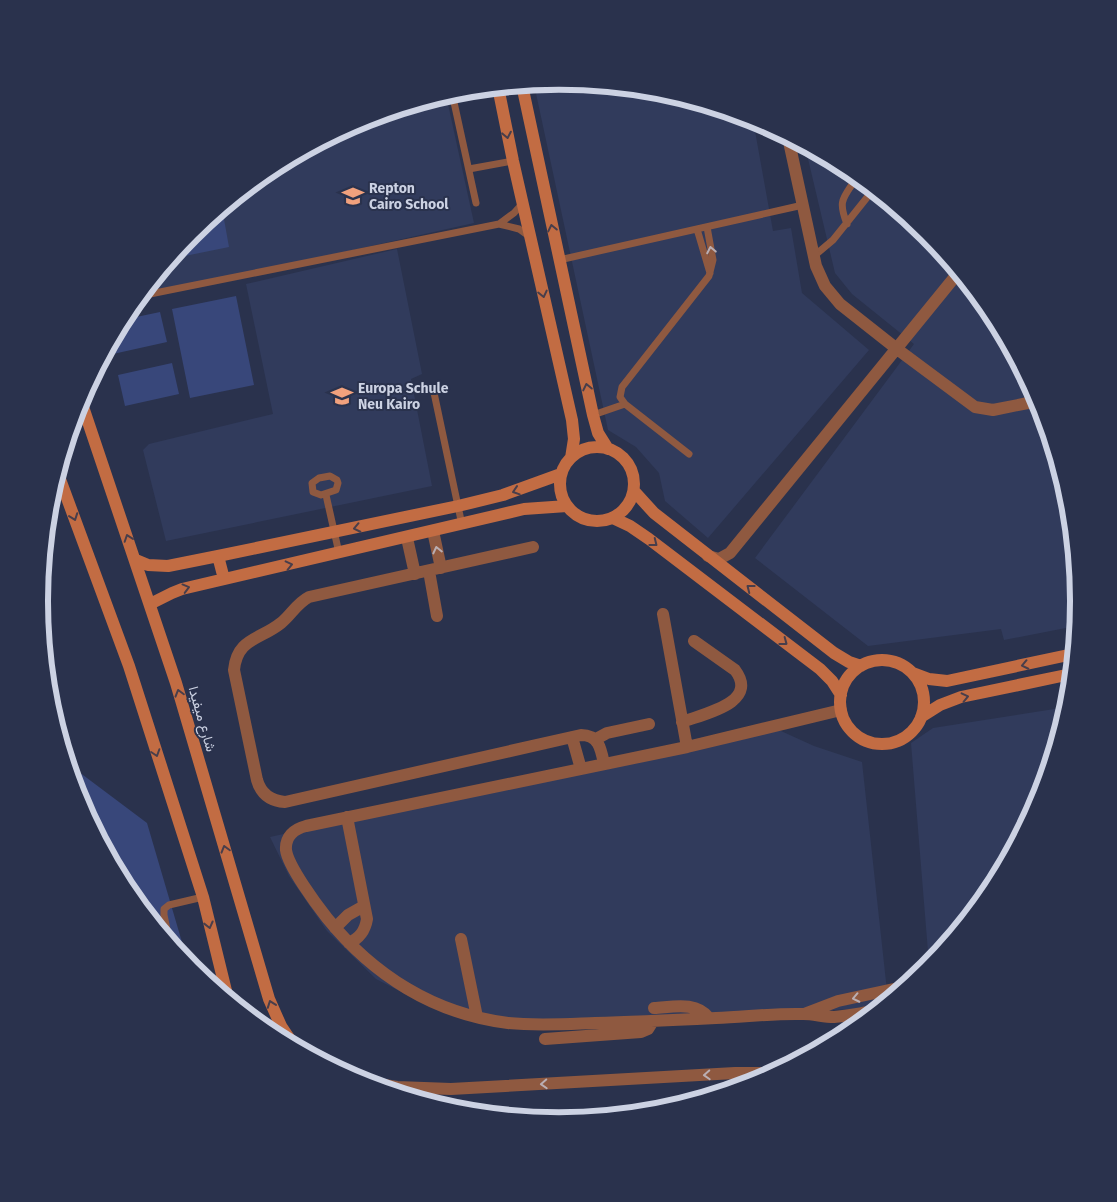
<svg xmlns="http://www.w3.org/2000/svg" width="1117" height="1202" font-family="'Fira Sans',Vazirmatn,sans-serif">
  <rect width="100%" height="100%" fill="#2a324d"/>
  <path fill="#313b5c" d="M559,81L660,91L753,120L773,231L791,228L802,293L869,350L708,538L665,501L659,473L636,447L608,430L534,84Z
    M446,95L474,223L138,298L191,233L270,169L360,121Z
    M805,146L847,169L926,234L991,312L1039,402L1068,500L1078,601L1076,626L1004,640L1001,629L868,646L755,558L914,344L852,294L835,273Z
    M397,249L422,374L411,379L432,486L166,541L143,450L149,444L273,414L246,284Z
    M1067,707L1039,800L990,890L929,964L911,743L933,728Z
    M770,726L814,746L862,762L888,1000L879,1007L691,1020L493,1023L421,1002L376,979L327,931L289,876L270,837Z"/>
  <path fill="#38477a" d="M222,208L229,247L170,259L191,233Z
    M236,296L254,385L190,398L172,309Z
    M160,312L167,342L113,354L111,342L122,320Z
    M172,363L179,394L125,406L118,375Z
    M41,577C43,581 46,587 47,592C49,605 50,638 43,648L39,601Z
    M67,763L147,823L189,966L126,890L78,800Z"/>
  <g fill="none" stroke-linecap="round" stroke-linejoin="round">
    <path stroke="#8f5940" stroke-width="7" d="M452,93L476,203
      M469,169L513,161
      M499,224L514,213L522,204
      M847,224C837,199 844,198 857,177
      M697,229L710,273
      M814,256L833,240L873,190
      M559,260L803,205
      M140,296L499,224L519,229L530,237
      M1012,352L1013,358L1016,359
      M433,388L462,525
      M593,415L625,404
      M689,454L625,404L620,397L622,387L709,276L713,260L707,227
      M330,476L337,480L338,483L336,490L321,495L313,492L312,483L319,478Z
      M326,495L339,553
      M170,944L164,915V909L169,905L203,897"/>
    <path stroke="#8f5940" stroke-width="12" d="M788,137L816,266L825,286L840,304L897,349L975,407L993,410L1038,401
      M433,531L441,568
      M407,538L415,574
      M533,547L309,597C297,603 291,615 281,623C260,640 237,638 234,670L257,780C261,794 270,801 285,802L581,735C599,735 601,749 604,764
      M708,556L719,559L730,553L958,273
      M429,571L437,616
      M663,614L687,747
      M841,710L687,747L306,826C294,829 285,837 286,850C288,866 316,904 327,918C373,975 434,1014 508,1023C537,1026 567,1024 595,1023C636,1022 676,1020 716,1018C745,1017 775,1013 803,1014C814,1014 823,1017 834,1017C847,1016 861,1013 875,1011
      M682,722C703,714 760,703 735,670L694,641
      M572,737L581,769
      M596,739L607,733L649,724
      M347,817L367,919C365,931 360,938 349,943
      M335,928L348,915L364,906
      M461,939L477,1017
      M654,1008C673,1007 696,1001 709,1018
      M804,1014L838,1001L903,987
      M545,1039L641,1032L648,1029L653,1021
      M359,1081L397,1087L451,1089L735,1073H773"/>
    <path stroke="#c26c43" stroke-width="12" d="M522,85L593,415L598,433L608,449
      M498,87L513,161L572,420L574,439L571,458
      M80,398L176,683L269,999L281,1026L295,1047
      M560 484a37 37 0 1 1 74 0a37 37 0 1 1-74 0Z
      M57,471L129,666L203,897L228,999
      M634,491L654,513L834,653L849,662L861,666
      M613,518L630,526L649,539L820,669L832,681L841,695
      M218,556L224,579
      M136,560L148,565L168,566L218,556L458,506L503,495L561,474
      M150,604L172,593L182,589L524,509L567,506
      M840 702a42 42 0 1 1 84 0a42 42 0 1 1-84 0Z
      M913,673L929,679L947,681L1073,654
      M921,717L940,705L961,697L1071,674"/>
    <path stroke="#e87944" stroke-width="12" d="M553,1120L572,1119"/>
  </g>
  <defs><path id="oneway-chevron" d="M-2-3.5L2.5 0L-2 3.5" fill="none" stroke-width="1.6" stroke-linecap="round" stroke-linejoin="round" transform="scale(1.25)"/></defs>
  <g stroke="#483e4b">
    <use href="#oneway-chevron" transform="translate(507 135) rotate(79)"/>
    <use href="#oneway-chevron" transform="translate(552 228) rotate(-102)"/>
    <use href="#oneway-chevron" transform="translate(543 294) rotate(77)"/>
    <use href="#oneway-chevron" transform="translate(587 387) rotate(-102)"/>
    <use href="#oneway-chevron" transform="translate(516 491) rotate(162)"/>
    <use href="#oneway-chevron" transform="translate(74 517) rotate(70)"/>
    <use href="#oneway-chevron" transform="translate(357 528) rotate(168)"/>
    <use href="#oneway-chevron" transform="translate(128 538) rotate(-109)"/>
    <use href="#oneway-chevron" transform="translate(654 543) rotate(38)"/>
    <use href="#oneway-chevron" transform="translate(289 565) rotate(-13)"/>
    <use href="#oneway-chevron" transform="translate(186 588) rotate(-15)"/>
    <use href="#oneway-chevron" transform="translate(750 588) rotate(-142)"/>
    <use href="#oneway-chevron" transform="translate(784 642) rotate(37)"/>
    <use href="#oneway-chevron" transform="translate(1025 665) rotate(168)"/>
    <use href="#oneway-chevron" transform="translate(179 693) rotate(-106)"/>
    <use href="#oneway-chevron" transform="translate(965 697) rotate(-13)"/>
    <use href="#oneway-chevron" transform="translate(156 753) rotate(72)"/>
    <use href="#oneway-chevron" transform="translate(225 849) rotate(-106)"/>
    <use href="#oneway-chevron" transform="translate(209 925) rotate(76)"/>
    <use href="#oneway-chevron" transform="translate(271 1004) rotate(-110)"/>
  </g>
  <g stroke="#baaeb2">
    <use href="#oneway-chevron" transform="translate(711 250) rotate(-101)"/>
    <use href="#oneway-chevron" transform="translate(437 550) rotate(-103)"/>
    <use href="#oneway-chevron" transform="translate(856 998) rotate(168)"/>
    <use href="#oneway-chevron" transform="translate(707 1075) rotate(177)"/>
    <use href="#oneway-chevron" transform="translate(544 1084) rotate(177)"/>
  </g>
  <defs>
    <g id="school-bare" transform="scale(1.725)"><path d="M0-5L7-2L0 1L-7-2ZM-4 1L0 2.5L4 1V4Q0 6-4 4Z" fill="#f1a17d" stroke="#2a324d" stroke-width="2.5" paint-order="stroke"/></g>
  </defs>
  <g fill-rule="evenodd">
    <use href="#school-bare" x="353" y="196"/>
    <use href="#school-bare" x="342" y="396"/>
  </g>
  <g text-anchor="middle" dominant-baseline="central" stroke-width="4" stroke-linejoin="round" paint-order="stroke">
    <g font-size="14" font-weight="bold" fill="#ccd2e3" stroke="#2a324d" text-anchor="start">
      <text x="369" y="188">Repton<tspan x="369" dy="16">Cairo School</tspan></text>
      <text x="358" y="388">Europa Schule<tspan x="358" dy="16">Neu Kairo</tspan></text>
    </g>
    <g font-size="14" fill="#ccd2e3" stroke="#2a324d">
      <text transform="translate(202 719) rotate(74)">شارع ميفيدا</text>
    </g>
  </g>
  <path d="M0 0H1117V1202H0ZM48 601a511 511 0 1 1 1022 0a511 511 0 1 1-1022 0Z" fill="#2a324d" fill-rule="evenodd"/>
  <path fill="none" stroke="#ccd2e3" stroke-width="6" d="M48 601a511 511 0 1 1 1022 0a511 511 0 1 1-1022 0Z"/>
</svg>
